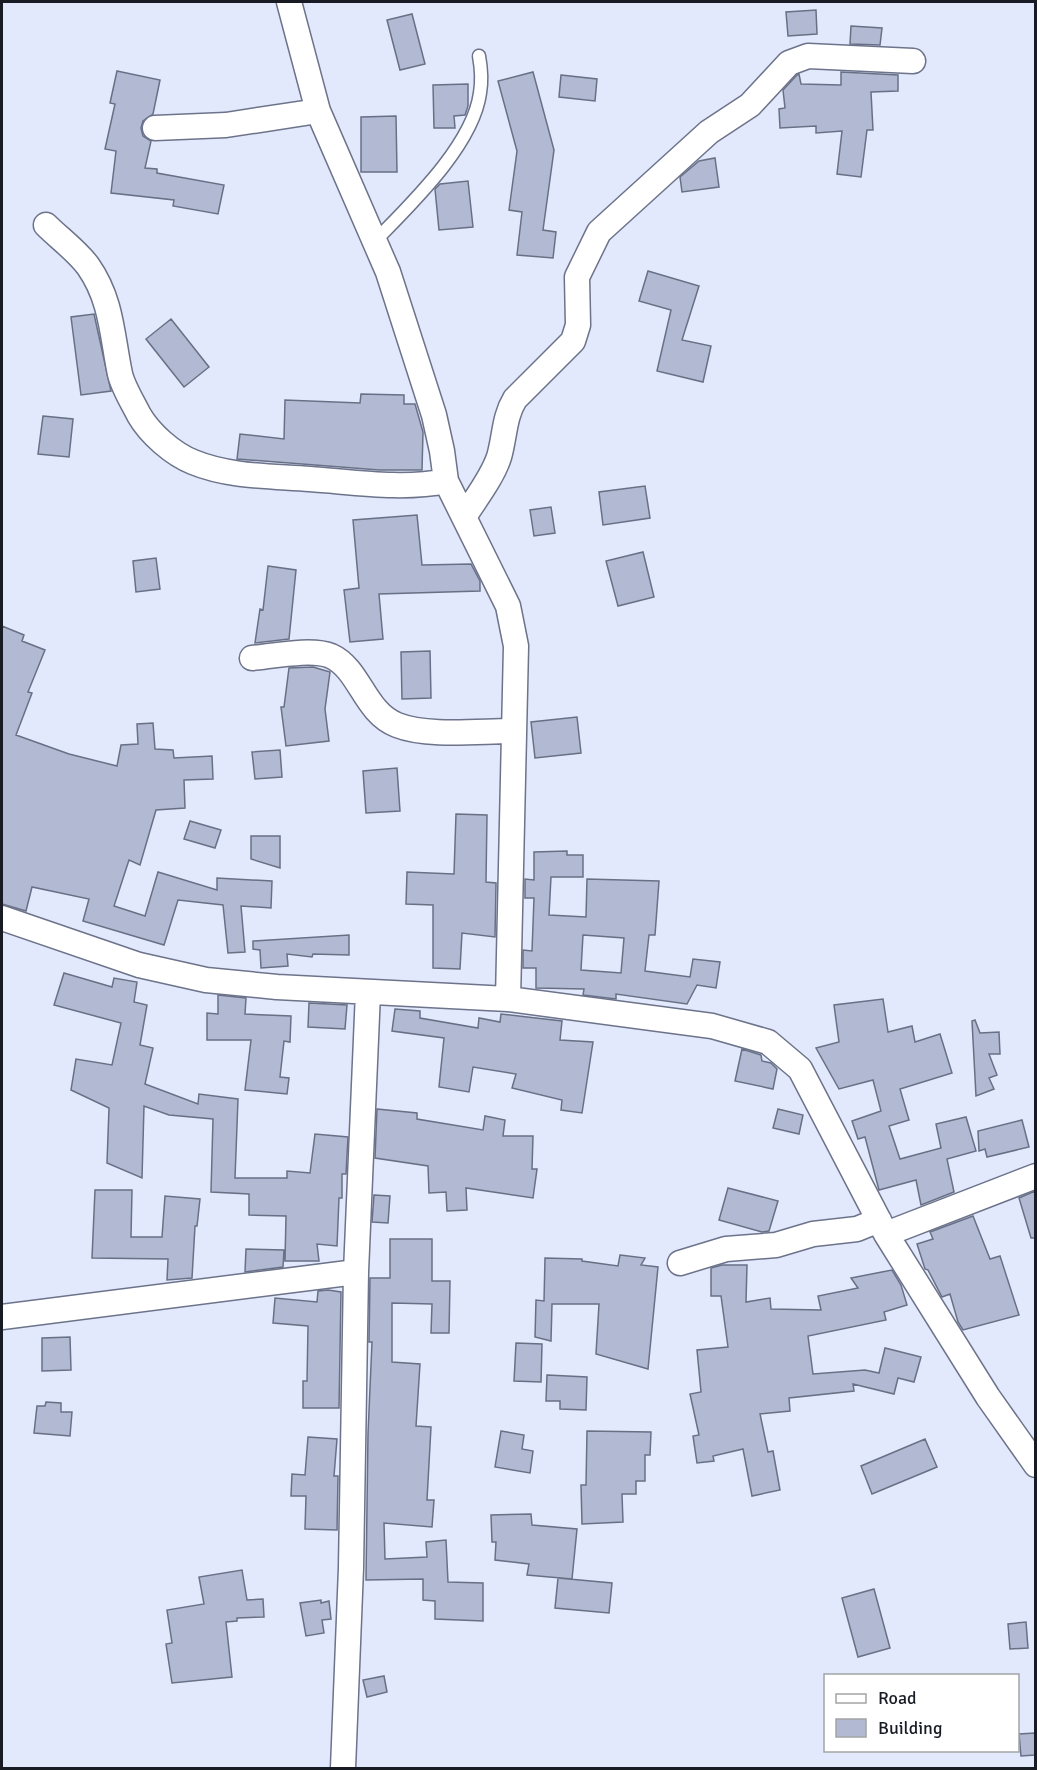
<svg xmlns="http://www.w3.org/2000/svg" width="1037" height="1770" font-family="Signika,sans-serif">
  <rect width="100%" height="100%" fill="#e2e9fd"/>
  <path fill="#b1bad2" stroke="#687086" stroke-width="1.5" fill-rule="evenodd" d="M816,10L817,34L788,36L786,12Z
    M412,14L425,64L400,70L387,20Z
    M851,26L882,28L880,45L850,44Z
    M117,71L160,80L153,114L143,121L141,128L143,136L151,141L145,168L157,169V173L224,185L218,214L173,206L174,200L111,193L116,151L105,149L115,104L110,103Z
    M533,72L554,150L543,230L556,232L553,258L517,255L522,212L509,210L517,151L498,81Z
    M841,72L898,75V91L871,92L873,130H867L861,177L837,174L842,131L816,133V126L780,128L779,109L785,108L783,90L797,75L799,74L801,84L841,85Z
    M561,75L597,79L595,101L559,97Z
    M468,84V106L465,115L454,116L455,128H434L433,85Z
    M396,116L397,172H361V117Z
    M715,158L719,187L682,192L680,177L699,161Z
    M468,181L473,227L439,230L435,189L440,184Z
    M648,271L699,286L682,340L711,346L703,382L657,371L671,310L639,301Z
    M94,314L111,391L81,395L71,317Z
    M171,319L209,367L184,387L146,339Z
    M361,394L404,395V404H415L423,432L422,470H379L237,459L240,434L284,439L285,400L360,403Z
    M43,416L73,419L69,457L38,454Z
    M645,486L650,518L603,525L599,492Z
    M551,507L555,533L534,536L530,510Z
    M417,515L422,565L471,564L480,581V591L379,594L383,639L350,642L344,590L359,588L353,520Z
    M643,552L654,597L618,606L606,561Z
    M156,558L160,589L136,592L133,561Z
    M268,566L296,570L289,639L255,643L260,609L263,610Z
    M2,626L24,635L22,641L45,650L28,692L32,693L16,735L69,754L117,766L121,745L138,744L137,724L153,723L155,749L173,750L174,758L212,756L213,779L184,780L185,808L156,810L140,865L129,860L114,906L145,916L158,872L217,890V878L272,881L271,908L241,906L245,952L228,953L223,905L178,900L164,945L83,921L89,899L32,887L26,911L2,904Z
    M430,651L431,698L402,699L401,652Z
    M313,667L330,672L325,709L329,741L286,746L281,707H284L289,668Z
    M577,717L581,753L535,758L531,722Z
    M280,750L282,777L255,779L252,752Z
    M397,768L400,811L366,813L363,771Z
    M456,814L487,815L486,882L496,883L495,937L462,933L460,969L433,968V905L406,904L407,872L454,874Z
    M190,821L221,830L215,848L184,839Z
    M251,836H280V868L251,859Z
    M567,851V855H583V877H551L549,915L586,917L587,879L659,881L655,935H649L645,971L690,977L693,959L720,962L716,988L697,985L687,1004L616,994V999L583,995L584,989L536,988V968H523V950L532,951L534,898H525V879L534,880V852ZM583,935L624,938L621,973L581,970Z
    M349,935V955L313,954L312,957L287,954L288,966L261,968L260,950L253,949V941Z
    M64,973L112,987L114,978L137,982L134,1002L147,1005L140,1045L153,1048L145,1084L198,1104L199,1094L238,1099L235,1178H287V1171L310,1173L315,1134L348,1137L346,1174H342V1198H339L337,1246L317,1244L319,1261H285L286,1216L249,1215V1194L211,1192L213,1119L169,1115L144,1106L142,1178L107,1163L109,1108L71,1090L76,1059L112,1065L121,1023L54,1005Z
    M218,995L246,998L245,1014L291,1016L290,1042L284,1041L280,1077L289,1078L287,1094L245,1090L251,1040H207V1013L218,1014Z
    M883,999L888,1032L912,1026L915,1042L940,1034L952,1073L900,1089L909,1120L889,1126L900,1159L941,1148L936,1124L966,1117L976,1151L947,1159L954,1192L921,1205L916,1180L879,1190L865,1137L858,1139L852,1121L881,1111L873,1080L839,1089L816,1048L839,1042L834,1005Z
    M309,1003L347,1005L345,1029L308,1027Z
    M395,1009L420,1011V1018L478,1028L479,1018L500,1022L501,1014L562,1021L560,1040L593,1042L582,1113L561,1110L562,1100L512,1088L516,1074L473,1067L469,1092L439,1087L444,1038L392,1031Z
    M975,1020L980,1033L999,1032L1000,1054H989L997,1075L989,1078L994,1089L976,1096L972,1021Z
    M742,1049L761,1055L762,1061L771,1063L777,1069L773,1089L735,1081Z
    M377,1109L417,1113V1119L483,1130L485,1116L505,1120L503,1136H533L532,1169H537L533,1198L466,1188L467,1210L447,1211L446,1192L429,1193L428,1166L375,1158Z
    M778,1109L803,1115L799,1134L773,1128Z
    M1022,1120L1029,1147L987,1157L985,1149L979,1151L978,1131Z
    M728,1188L778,1201L769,1231L762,1232L719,1220Z
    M95,1190H132L131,1237H162L165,1196L200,1199L197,1226H195L192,1278L167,1280L168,1259L92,1258Z
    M1035,1191V1238H1031L1019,1198Z
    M374,1195L390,1196L388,1223L372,1222Z
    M973,1216L990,1259L1000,1256L1019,1315L963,1330L958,1322L950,1294L942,1297L928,1270L925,1269L917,1244L933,1239L930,1232Z
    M390,1239H432V1281H450L449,1333H431L432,1304L392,1303V1362L420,1364L416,1426L431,1427L427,1500H434L432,1527L384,1523L385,1559L427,1557L426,1542L446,1540L448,1582L483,1583V1621L435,1619V1601L423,1600V1579L366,1580L368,1434L372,1342H369L370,1278H390Z
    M246,1249L284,1250L283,1267L245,1272Z
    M620,1255L645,1258L641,1265L658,1267L648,1369L596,1354L599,1304H552L551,1341L535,1337L536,1300L544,1301L545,1258L582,1259V1261L618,1266Z
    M722,1265H747L746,1302L770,1298L771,1309L821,1310L818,1296L858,1288L851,1278L892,1270L901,1285L907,1305L884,1312L886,1320L808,1336L813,1374L865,1370L879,1373L885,1348L921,1357L914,1382L898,1378L894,1394L853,1384L854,1391L789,1398L790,1411L760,1414L768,1452L773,1451L780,1490L752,1496L743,1449L713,1456L714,1461L697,1463L693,1436L699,1435L690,1394L701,1392L697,1350L728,1347L721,1296H711V1268Z
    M328,1290L341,1292L339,1408H303V1381H307L308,1326L273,1323L275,1298L317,1302L318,1291Z
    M70,1337L71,1370L42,1371V1338Z
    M516,1343L542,1344L541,1382L514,1381Z
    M547,1375L587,1377L586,1410L560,1409V1401H546Z
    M46,1402L61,1403V1412H72L70,1436L34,1433L37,1406H45Z
    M501,1431L524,1435L522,1449L533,1451L530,1473L495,1467Z
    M587,1431L651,1432L650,1455H645V1481H636V1494H622L623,1522L582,1524L581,1485H586Z
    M308,1437L337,1439L334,1476H338L337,1530L305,1529L306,1496H291L292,1474L305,1475Z
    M925,1439L937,1467L872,1494L861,1466Z
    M531,1514L532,1525L577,1529L572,1579L527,1575L529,1564L495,1560L496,1542H492L491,1515Z
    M242,1570L247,1600L263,1599L264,1617L237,1618V1621L226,1622L232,1677L172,1683L166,1644L172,1643L167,1610L204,1604L199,1577Z
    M558,1578L612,1583L609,1613L555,1608Z
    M874,1589L890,1648L858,1657L842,1598Z
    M321,1600V1603L329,1601L331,1619L322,1620L324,1633L306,1636L300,1603Z
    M1026,1622L1028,1648L1010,1649L1008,1624Z
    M384,1676L387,1692L367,1697L363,1680Z
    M1035,1733V1755L1021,1756L1019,1734Z"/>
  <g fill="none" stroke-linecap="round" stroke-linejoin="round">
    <g stroke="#6c738a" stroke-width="15">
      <path id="lane" d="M375,241C411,204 473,145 480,93C482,81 481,67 479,56"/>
    </g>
    <g stroke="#6c738a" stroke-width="27">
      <path id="street" d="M289,2L318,111L388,272L434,415L442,451L446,481L508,606L516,646L508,999
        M155,128L226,125L318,111
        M46,225C59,238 77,251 88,266C112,300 112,336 120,374C123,387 133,403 139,415C150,434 173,454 193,462C229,477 272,476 310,479C354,482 402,490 446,481
        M464,517C476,498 492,478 499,457C505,436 504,417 515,399L573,341L578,325L577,277L599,232L709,132L750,105L789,63L808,56L913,61
        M252,658C273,656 312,648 331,656C360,669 364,712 397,725C427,737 479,731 512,731
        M2,918L139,965L206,980L277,987L508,999L712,1026L768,1042L800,1069L886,1234L988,1397L1036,1465
        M886,1234L1036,1176
        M680,1263L726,1249L776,1245L813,1234L857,1229L879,1220
        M2,1317L356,1272
        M343,1768L351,1568L356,1272L368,992"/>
    </g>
    <use href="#lane" stroke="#fff" stroke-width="12"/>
    <use href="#street" stroke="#fff" stroke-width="24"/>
  </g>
  <rect width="1037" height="1770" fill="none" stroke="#181b24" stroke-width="6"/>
  <rect x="824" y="1674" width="195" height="78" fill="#ffffff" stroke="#a3a4a7" stroke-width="1.5"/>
  <rect x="836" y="1694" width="30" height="9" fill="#ffffff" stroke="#a3a4a7" stroke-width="1.5"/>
  <text x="878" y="1704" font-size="18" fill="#181b24">Road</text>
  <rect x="836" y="1719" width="30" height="18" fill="#b1bad2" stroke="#a3a4a7" stroke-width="1.5"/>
  <text x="878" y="1734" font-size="18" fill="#181b24">Building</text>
</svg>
